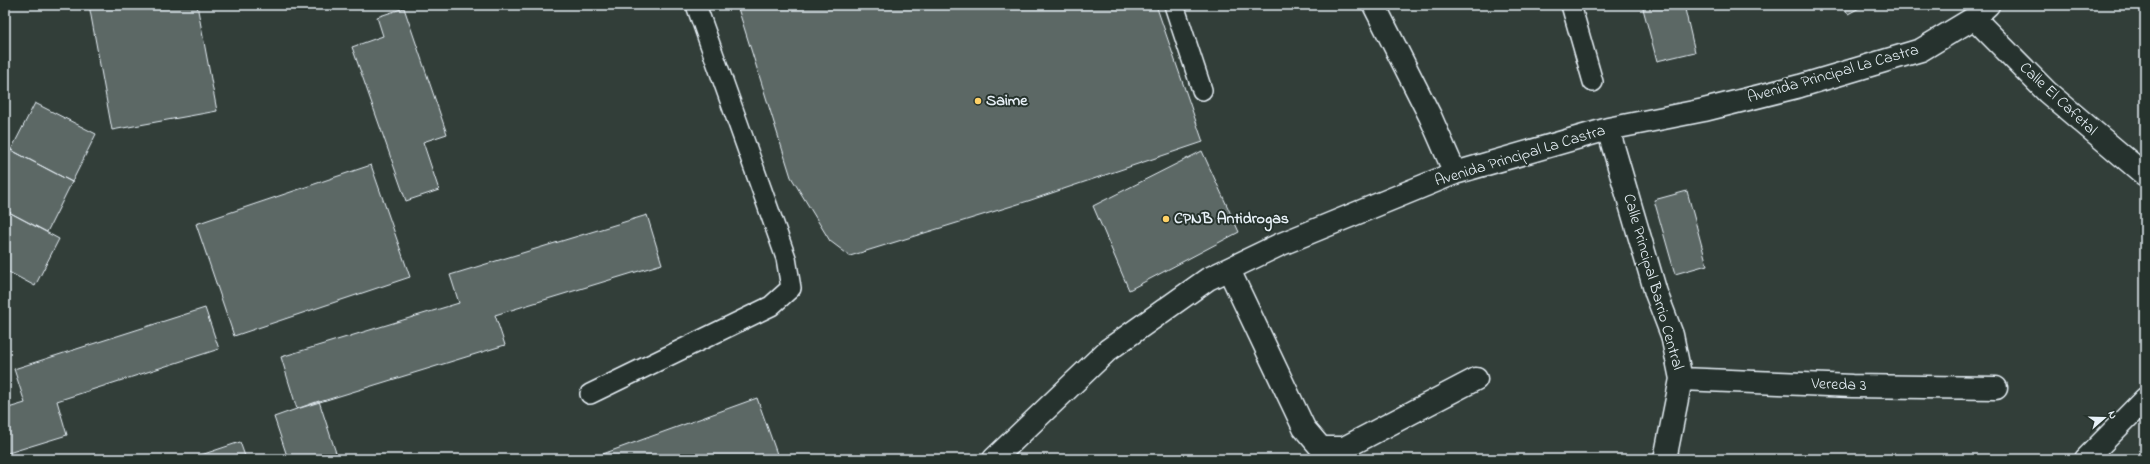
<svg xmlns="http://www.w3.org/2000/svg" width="2150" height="464" font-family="'Indie Flower',sans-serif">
  <rect width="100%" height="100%" fill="#323e39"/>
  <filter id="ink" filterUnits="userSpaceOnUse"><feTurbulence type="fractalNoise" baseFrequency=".025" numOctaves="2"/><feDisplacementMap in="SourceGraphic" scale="8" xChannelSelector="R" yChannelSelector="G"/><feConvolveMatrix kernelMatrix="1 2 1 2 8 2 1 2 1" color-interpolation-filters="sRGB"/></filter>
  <g filter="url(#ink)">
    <path fill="#5c6865" stroke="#e8f1f8" d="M89,5H197L217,111L112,130Z
      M737,5H1156L1203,142L1028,201L850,256L830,241L791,177Z
      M1642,5H1684L1695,52L1657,61Z
      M1843,5H1865L1848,14Z
      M404,8L447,134L423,142L439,190L406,201L352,47L383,36L377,17Z
      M35,103L96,134L72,182L11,150Z
      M11,150L72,182L47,232L5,210V162Z
      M1202,151L1239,232L1129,290L1093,206Z
      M371,165L410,277L234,336L196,224Z
      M1687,191L1707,265L1675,274L1654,200Z
      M5,210L59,239L35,286L5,270Z
      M647,215L662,264L495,315L505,345L297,409L281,357L459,303L450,275Z
      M205,308L219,349L57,401L67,435L5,454V409L25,403L14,369Z
      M757,398L777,454L764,459H589Z
      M319,401L338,459H288L274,417Z
      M240,442L246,459H189Z"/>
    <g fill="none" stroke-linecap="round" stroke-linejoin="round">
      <g stroke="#e8f1f8" stroke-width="22">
        <path id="service" d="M1174,5L1202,90
          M1571,5L1593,82
          M590,394L771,306L791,288L786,258L696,5"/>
      </g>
      <g stroke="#e8f1f8" stroke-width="25">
        <path id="minor" d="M1374,5L1430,116L1455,173
          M1974,18L2047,92L2145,175
          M1608,129L1656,293L1672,335L1681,379L1665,459
          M1229,270L1304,428L1321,448H1344L1476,379
          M1681,379L1852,386L1996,388
          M994,459L1108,350L1208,279L1279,245L1455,173L1608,129L1704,110L1800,86L1921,50L1974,18L1988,5
          M2086,459L2145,399"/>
      </g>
      <use href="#service" stroke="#26332d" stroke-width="19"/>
      <use href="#minor" stroke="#26332d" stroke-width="22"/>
    </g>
  </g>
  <g fill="#ffd166" stroke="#26332d" stroke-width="1.5">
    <circle cx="978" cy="101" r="4"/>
    <circle cx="1166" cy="219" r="4"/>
  </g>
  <g text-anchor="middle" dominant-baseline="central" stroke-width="4" stroke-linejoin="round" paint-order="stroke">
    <g font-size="16" fill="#e8f1f8" stroke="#26332d">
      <text transform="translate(1833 74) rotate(-16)">Avenida Principal La Castra</text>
      <text transform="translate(2058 99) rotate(43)">Calle El Cafetal</text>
      <text transform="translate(1520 156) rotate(-17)">Avenida Principal La Castra</text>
      <text transform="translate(1653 282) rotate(74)">Calle Principal Barrio Central</text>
      <text transform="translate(1839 385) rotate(2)">Vereda 3</text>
    </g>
    <g font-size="16" font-weight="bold" fill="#e8f1f8" stroke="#26332d" text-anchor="start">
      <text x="986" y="101">Saime</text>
      <text x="1174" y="219">CPNB Antidrogas</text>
    </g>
  </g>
  <rect width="2150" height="464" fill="none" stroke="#26332d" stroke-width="20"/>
  <rect x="10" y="10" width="2130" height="444" fill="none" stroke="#e8f1f8" stroke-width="1.5" filter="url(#ink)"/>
  <g transform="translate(2104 418) rotate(70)" stroke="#26332d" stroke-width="3" paint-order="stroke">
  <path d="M0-3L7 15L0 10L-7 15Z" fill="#e8f1f8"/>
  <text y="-6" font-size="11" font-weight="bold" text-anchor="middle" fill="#e8f1f8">N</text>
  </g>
</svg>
